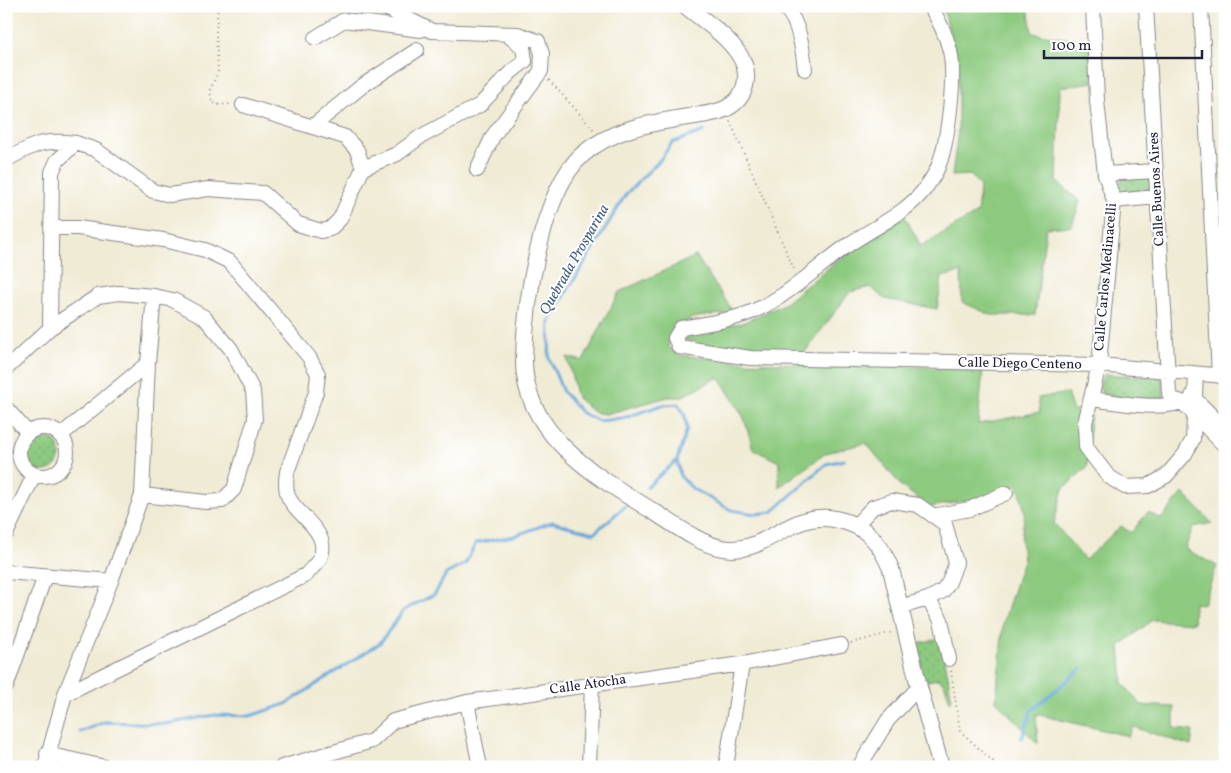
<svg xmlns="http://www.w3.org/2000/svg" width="1231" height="773" font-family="Vollkorn,serif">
  <defs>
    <pattern id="park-dots" width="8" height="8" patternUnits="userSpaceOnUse" patternTransform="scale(1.25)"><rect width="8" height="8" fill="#8dca80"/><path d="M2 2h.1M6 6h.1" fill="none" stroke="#79ad70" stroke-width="1.8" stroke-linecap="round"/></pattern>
  </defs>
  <rect width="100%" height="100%" fill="#fff"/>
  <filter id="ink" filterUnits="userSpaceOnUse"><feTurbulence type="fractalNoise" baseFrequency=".02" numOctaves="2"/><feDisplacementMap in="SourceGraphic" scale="10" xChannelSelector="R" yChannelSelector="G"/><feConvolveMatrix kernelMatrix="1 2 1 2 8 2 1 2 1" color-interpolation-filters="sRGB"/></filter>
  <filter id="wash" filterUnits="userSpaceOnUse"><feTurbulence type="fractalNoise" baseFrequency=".0096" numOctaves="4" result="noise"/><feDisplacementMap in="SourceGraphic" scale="20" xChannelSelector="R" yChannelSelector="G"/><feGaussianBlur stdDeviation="1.12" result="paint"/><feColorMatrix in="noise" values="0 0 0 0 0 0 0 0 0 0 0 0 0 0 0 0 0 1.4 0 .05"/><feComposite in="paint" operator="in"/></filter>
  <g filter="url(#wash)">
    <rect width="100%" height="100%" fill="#f0ebd4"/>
    <path fill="#8dca80" stroke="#58765e" d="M941,6H1028L1032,33L1091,42L1093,82L1060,87L1057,182L1080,201L1072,226L1046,228L1035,315H991L962,302L961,272L942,277L937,309L885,299L870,287L850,292L805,352L749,353L684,340L697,328L742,323L784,304L843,256L903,213L921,246L977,213L980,186L971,175L952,176L958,130V66L944,10Z
      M696,256L734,313C705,317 675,312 668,346L678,355L743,362L983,369L978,424L1040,412L1038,398L1067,393L1073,411L1091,405L1087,467L1063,489L1054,523L1085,560L1121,526L1131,533L1148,512L1161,519L1183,493L1212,523L1193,527L1185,549L1217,566L1203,604L1194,603L1193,623L1152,620L1120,646L1123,683L1141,705L1174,707V729L1193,731L1191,746L1133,727L1128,736L1036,714L1038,744L996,701L1003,624L1023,560L1021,538L1025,513L1018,485L993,496L930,507L902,487L866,443L826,453L779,487V462L753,449L744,418L719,377L681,397H668L606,414L593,412L577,398L567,357L583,361L619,292Z"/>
    <path fill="url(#park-dots)" stroke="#58765e" d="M1149,176L1153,186L1150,190L1121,193L1117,191V185L1123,179Z
      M1105,374L1163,378L1164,399L1111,397L1101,392L1099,384Z
      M26 454a17 17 0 1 1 34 0a17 17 0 1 1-34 0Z
      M937,639L942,642L952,700L950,702L944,683L938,679L922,682L914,644Z"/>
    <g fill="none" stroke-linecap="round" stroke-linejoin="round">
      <path stroke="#6aa8dc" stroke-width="3" d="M677,460L680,476L693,489L731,510L756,514L772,512L826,464L844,460
        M647,487L677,460L687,429L684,413L678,404L662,405L624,418L599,421L582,413L563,392L549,358L550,320L626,194L660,160L672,143L704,131
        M80,732L105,722L166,724L214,715L250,716L286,704L380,643L404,610L435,594L446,574L465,564L476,543L514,536L552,522L594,533L630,502
        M1022,738L1031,711L1082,668"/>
    </g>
  </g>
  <g filter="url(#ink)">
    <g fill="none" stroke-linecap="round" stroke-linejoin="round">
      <g stroke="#898688" stroke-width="16">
        <path id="minor" d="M382,6L432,31L518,34L538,41L542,54L541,71L493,136L477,170
          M782,6C799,17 803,50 805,69
          M930,6C939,20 946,35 950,51C956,77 948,142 938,167C935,175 929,183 924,190C906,213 875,227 851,243C814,268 781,305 737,317C719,322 700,325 681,328L675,338L679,347L750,358L1099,365L1225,376
          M1093,6L1097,101L1105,174L1114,201L1099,365L1085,423L1086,447L1108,476L1125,487L1148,486L1166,476L1185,454L1193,439L1196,374
          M1146,6L1169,393L1172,399L1182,402L1225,446
          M1201,6L1219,376
          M315,38L344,20L421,30
          M243,105L345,137L357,150L363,168
          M312,127L362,86L417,50
          M6,160C35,144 42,139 76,143
          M1105,174L1156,171
          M1114,201L1157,197
          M52,228H78L163,240L205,250L230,262L309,357L318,374L316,392L287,472C286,480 285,488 288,496C295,515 334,533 319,560C315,565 310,570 306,575L65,694
          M50,328L52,172L57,161L76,143L96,150L153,191L170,195L208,189L263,193L298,224L321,231L330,229L340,219L363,168L397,154L420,137L480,105L511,72L525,61L523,47L506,34
          M6,369L50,328L98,296L119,293L154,296L173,300L204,317L231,349L253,391L255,419L234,489L222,501L206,502L142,495
          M1192,396L1225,429
          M1091,399C1118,402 1152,410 1179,403
          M6,408L28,433
          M19 452a24 24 0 1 1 48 0a24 24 0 1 1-48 0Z
          M61,435L148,363
          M933,516L970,509L1006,493
          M856,525L873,507L892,501L918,505L945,524L956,563L949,582L943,591L928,599
          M6,534L34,475
          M6,572L111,581
          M900,607L928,599L941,620L949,659
          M6,687L45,576
          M467,702L480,767
          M47,754L105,767
          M45,767L65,694L111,581L142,495L148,363L154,296
          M282,767L372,741L393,721L467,702L742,664L841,645
          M589,767L592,684
          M726,767L742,664
          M859,767L888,720L919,687"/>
      </g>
      <g stroke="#898688" stroke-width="18">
        <path id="major" d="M686,6C703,20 725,34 738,53C751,71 749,96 727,108C716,114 700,115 688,117C651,123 611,129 582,155C541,192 525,304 524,358C522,435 599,478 656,513C675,525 700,544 722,548C770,557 792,501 849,523C872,531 882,548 891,569L919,687L941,767"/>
      </g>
      <path stroke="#898688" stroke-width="2" stroke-dasharray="1 4" stroke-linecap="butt" d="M218,6L216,32L218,72L210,90L211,99L216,105L233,104
        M549,80L594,130
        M730,121L795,272
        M851,643L893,632
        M951,671L960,731L999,767"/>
      <use href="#minor" stroke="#fff" stroke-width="14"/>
      <use href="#major" stroke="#fff" stroke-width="16"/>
    </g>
  </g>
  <g text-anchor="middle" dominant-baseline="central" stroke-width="4" stroke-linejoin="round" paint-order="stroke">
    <g font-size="14" fill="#22223b" stroke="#fff">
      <text transform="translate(1157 189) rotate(-93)">Calle Buenos Aires</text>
      <text transform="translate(1106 277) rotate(-85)">Calle Carlos Medinacelli</text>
      <text transform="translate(1020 364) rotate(1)">Calle Diego Centeno</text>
      <text transform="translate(588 685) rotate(-8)">Calle Atocha</text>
    </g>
    <g font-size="15" font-style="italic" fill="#425e83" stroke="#fff">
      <text transform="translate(575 260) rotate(-60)">Quebrada Prosparina</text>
    </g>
  </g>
  <rect width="1231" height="773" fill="none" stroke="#fff" stroke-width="25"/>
  <path d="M1044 50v8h158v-8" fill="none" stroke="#22223b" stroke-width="2.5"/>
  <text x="1051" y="50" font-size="15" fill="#22223b" stroke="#ffffff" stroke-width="4" paint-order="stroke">100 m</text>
</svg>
